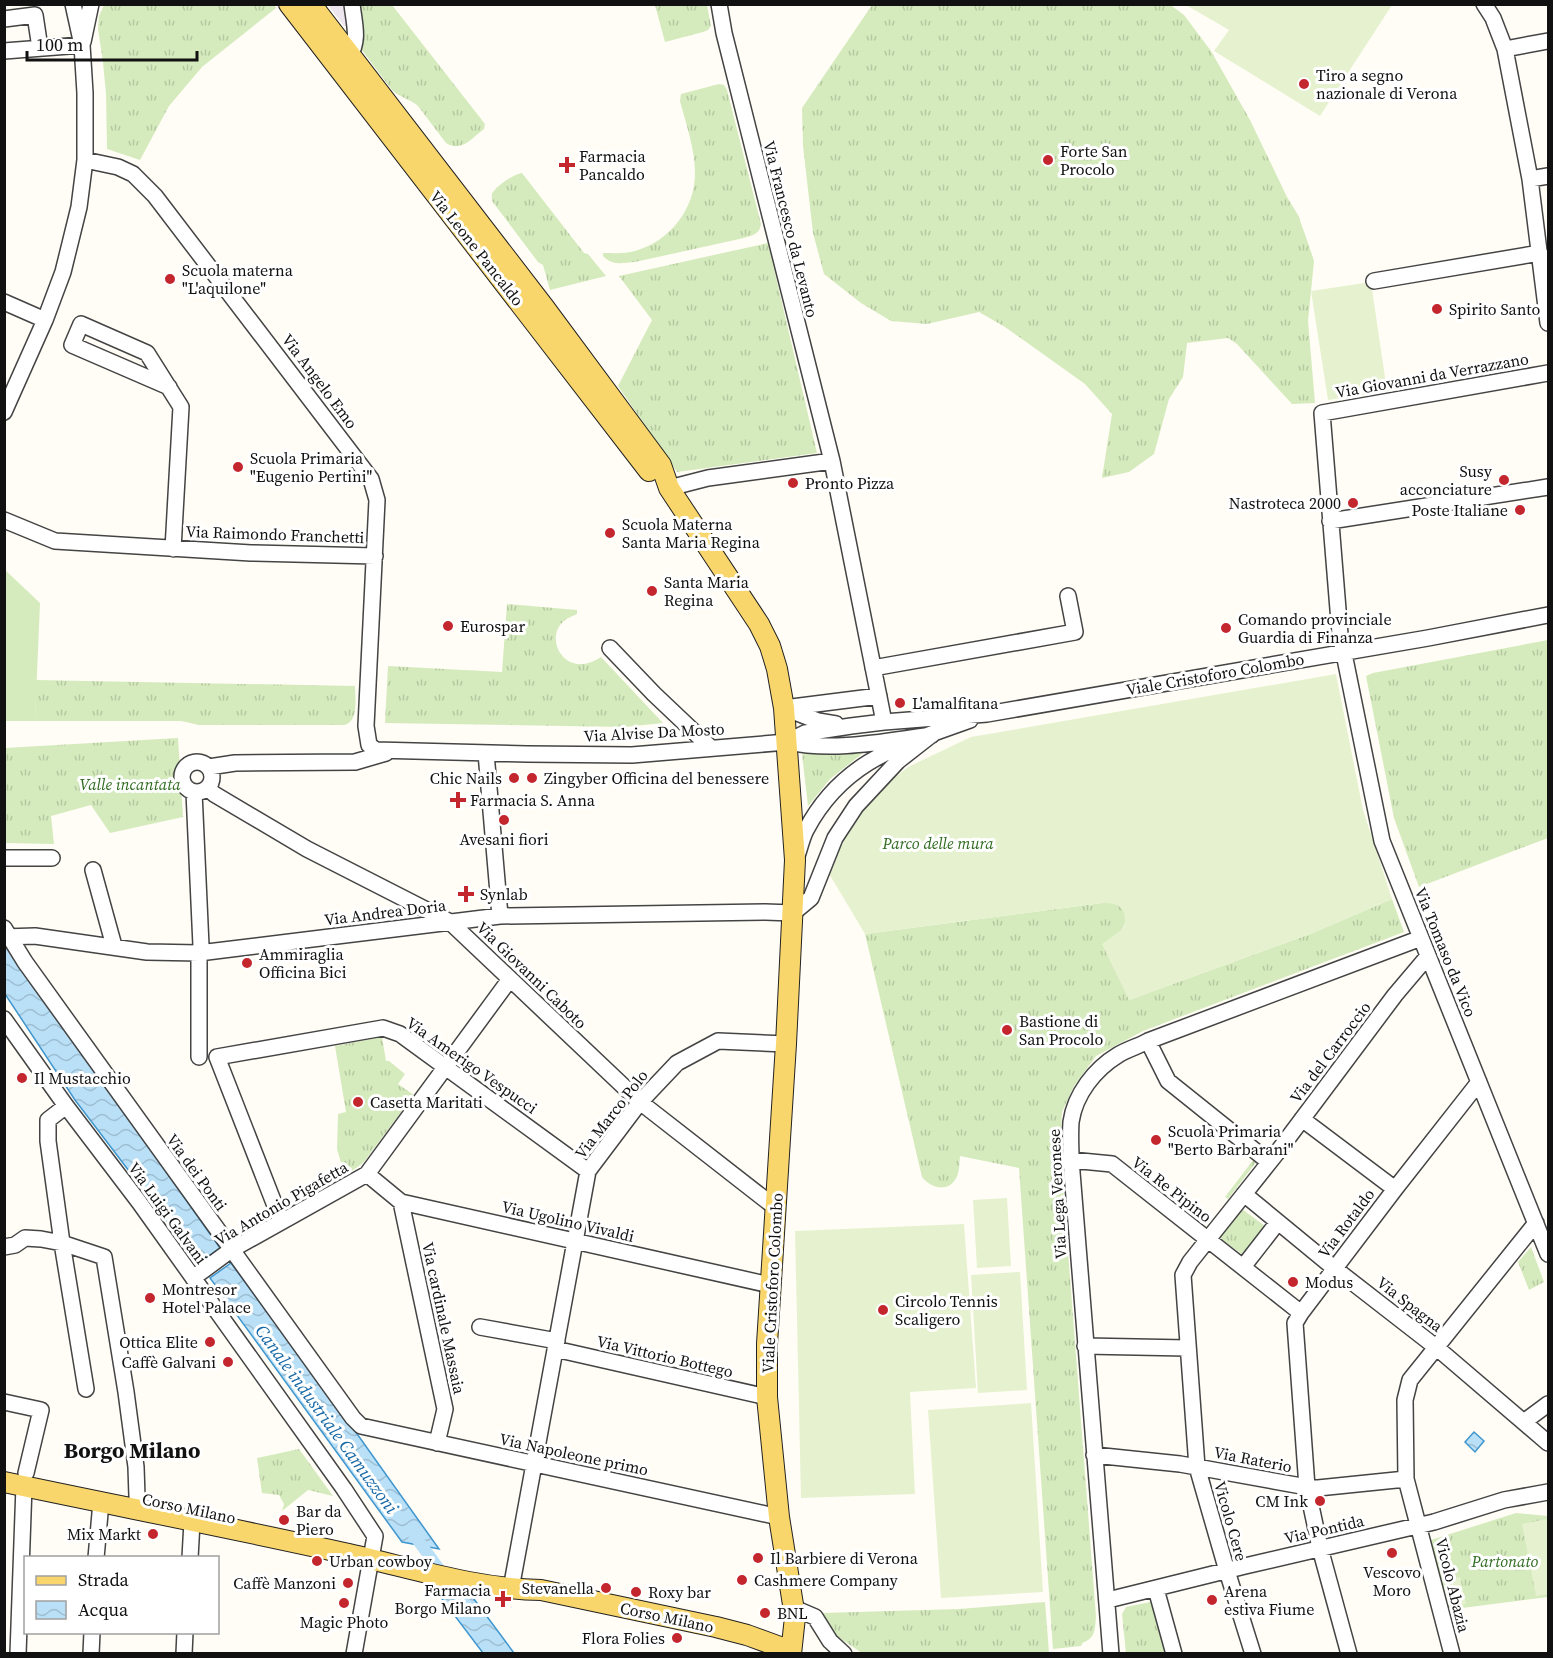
<svg xmlns="http://www.w3.org/2000/svg" width="1553" height="1658" font-family="'Source Serif 4',serif">
  <defs>
    <pattern id="grass-tufts" width="24" height="20" patternUnits="userSpaceOnUse" patternTransform="scale(1.5)"><rect width="24" height="20" fill="#d5ebbd"/><path d="M3 7l-1-3M5 7V3M7 7l1-3M15 17l-1-3M17 17v-4M19 17l1-3" fill="none" stroke="#b6c8a1"/></pattern>
    <pattern id="water-waves" width="16" height="10" patternUnits="userSpaceOnUse" patternTransform="scale(1.5)"><rect width="16" height="10" fill="#b9e0f7"/><path d="M0 5q4-4 8 0t8 0" fill="none" stroke="#9ebfd3"/></pattern>
  </defs>
  <rect width="100%" height="100%" fill="#fffdf5"/>
  <path fill="#eee6ef" d="M328,5H348L351,26H344Z"/>
  <path fill="url(#grass-tufts)" d="M274,5L276,8L202,67L169,106L140,160L107,149L106,94L103,62L98,29L99,16L104,5Z
    M354,5H392L485,124L484,129C472,138 461,153 446,143L418,106C410,99 399,97 392,90L361,49L357,35Z
    M655,5H707L711,26L708,30L703,32L665,42Z
    M872,5L1169,4L1184,15L1211,51L1250,120L1287,197L1298,215L1307,240L1314,261L1308,321L1315,403L1292,404L1237,344L1228,338L1187,343L1183,377L1169,399L1154,454L1129,472L1102,478L1112,414L1085,384L1005,327L979,312L927,324L891,321L861,303L824,274L813,233L803,146L802,108Z
    M719,84L724,85L727,90L761,224C760,234 753,235 744,238L635,262C623,263 612,266 603,256V253C614,253 625,254 635,251C670,241 695,209 695,173C695,149 686,124 680,101L681,94Z
    M522,173L584,253L588,254L606,276L550,290L543,265L538,262L492,201C492,197 491,195 493,192C498,185 514,174 522,173Z
    M768,243L817,453L677,472L618,386L652,320L619,276Z
    M507,604L577,610V614C573,616 567,618 564,621C543,638 565,681 601,657L663,723L624,727L385,723L388,666L502,672Z
    M1548,640V838L1419,887L1394,818L1366,676L1373,673Z
    M36,680L355,686C355,699 359,720 345,725H199L181,721H35Z
    M178,738L183,817L110,833L91,805L51,816L54,844L5,843V748Z
    M863,753L830,779L808,806L802,754Z
    M1392,899L1404,932L1143,1031L1096,1056L1074,1086L1062,1112L1060,1147L1096,1617C1095,1625 1096,1635 1088,1640C1081,1645 1085,1639 1081,1646L1053,1649L1019,1168L960,1156C959,1163 960,1173 955,1180C946,1193 930,1187 922,1177L865,934L1102,903C1107,903 1113,902 1117,904C1128,909 1127,924 1121,931L1129,1000L1310,934Z
    M382,1037L386,1061H389L405,1074L398,1084L414,1095L363,1163L346,1175L344,1173L337,1149L338,1114L346,1112L335,1046Z
    M1254,1159L1257,1161L1228,1199L1225,1197Z
    M1242,1209L1265,1226L1243,1255L1220,1238Z
    M1531,1247L1544,1282L1529,1290L1518,1262Z
    M299,1449L333,1496L308,1490L282,1511L284,1504L279,1495L262,1493L257,1458Z
    M1516,1513L1548,1516V1597L1447,1610L1431,1540Z
    M1155,1601L1169,1653H1126L1122,1614L1126,1607Z
    M1045,1602L1049,1653H862L832,1633L822,1613L959,1609Z"/>
  <path fill="#d5ebbd" d="M4,569L40,603L35,721H5Z"/>
  <path fill="#e6f2cf" d="M1186,5H1392L1320,116L1214,51L1229,30Z
    M1371,282L1387,391L1328,400L1311,291Z
    M1336,674L1363,810L1392,899L1310,934L1129,1000L1102,944L1124,928C1128,909 1120,902 1102,903L865,934L828,872L852,825L880,789L908,767L971,737Z
    M1007,1198L1011,1266L977,1268L973,1200Z
    M964,1224L976,1388L910,1392L915,1494L801,1498L795,1231Z
    M1020,1272L1027,1390L978,1393L971,1275Z
    M1031,1403L1043,1592L941,1598L928,1410Z
    M1548,1519V1594L1536,1596L1522,1524Z
    M1460,1577L1466,1604L1452,1607L1446,1580Z"/>
  <path fill="url(#water-waves)" stroke="#3f96cf" stroke-width="1.5" d="M4,946H7L220,1248L199,1263L75,1100L5,994Z
    M231,1263L355,1431L439,1549L402,1542L210,1278Z
    M1474,1432L1484,1441L1475,1452L1465,1442Z
    M433,1587L471,1595L514,1653H483Z"/>
  <g fill="none" stroke-linecap="round" stroke-linejoin="round">
    <path stroke="#b9e0f7" stroke-width="12" d="M414,1535L464,1603"/>
    <g stroke="#444" stroke-width="18">
      <path id="minor" d="M719,4L724,33L832,461L884,722
        M1484,4L1493,18L1505,49L1530,179L1548,323
        M4,19L35,15L40,48
        M83,42L91,4
        M1505,49L1548,41
        M4,51L82,45
        M349,57C360,40 354,23 352,4
        M85,160L118,167L133,174L155,196L371,479L377,500L366,726L369,745L376,750L527,754L632,755L787,742C835,752 885,741 932,735
        M1530,179L1548,176
        M1374,281L1540,253
        M4,302L45,320
        M1548,373L1322,413L1340,634L1382,841L1548,1254
        M169,387L72,345L81,324L147,353L181,407L173,549
        M4,412L45,320L63,272L79,207L85,160V93L82,45L73,4
        M669,488L708,478L832,461
        M4,520L55,541L251,553L375,556
        M1330,521L1548,487
        M610,648L654,694L711,748
        M873,668L1075,632L1068,596
        M784,708L879,696
        M787,709L818,721L836,724
        M787,742L805,733L851,726L884,722L987,714L1428,638L1548,615
        M486,753L500,916
        M182 777a15 15 0 1 1 30 0a15 15 0 1 1-30 0Z
        M209,767L235,763L355,762L386,753
        M208,788L214,794L307,849L450,922L640,1102L776,1208
        M194,792L201,946L199,953V1057
        M797,856C800,847 802,838 806,830C843,760 901,745 970,720
        M4,858H52
        M93,870L114,946
        M4,928L25,962L353,1418L361,1426L779,1517
        M4,937L35,936L147,952L199,953L500,916L765,912L793,913L811,898L835,838L856,806L898,761L930,736
        M4,1019L66,1106L139,1202L344,1489L375,1536L354,1654
        M1148,1041L1168,1081L1269,1162
        M66,1106L48,1120V1141L62,1243L86,1389
        M1302,1119L1395,1189
        M1071,1160L1112,1164L1301,1313
        M367,1174L401,1202L770,1285
        M1244,1194L1334,1268L1437,1348L1548,1443
        M401,1202L445,1409L437,1443
        M281,1221L217,1057L383,1028L400,1034L588,1171
        M4,1247L15,1245L25,1238L41,1239L62,1243L104,1257L126,1392L136,1467L137,1497
        M1243,1267L1278,1222
        M193,1278L231,1250L367,1174L510,979
        M480,1327L557,1341
        M1085,1346L1187,1348
        M555,1349L767,1397
        M4,1402L41,1410L26,1473
        M1525,1421L1548,1404
        M1094,1455L1180,1464L1307,1487L1318,1488L1406,1479
        M96,1558L101,1502
        M190,1558L192,1522
        M513,1578L588,1171L640,1102L677,1063L718,1041L786,1044
        M1156,1589L1174,1654
        M1108,1600L1245,1566L1434,1522L1504,1500L1548,1492
        M794,1608L815,1617L830,1641L844,1654
        M18,1654L24,1486
        M91,1654L92,1632
        M184,1654L185,1632
        M1111,1654L1071,1160C1071,1148 1070,1135 1071,1122C1075,1094 1095,1069 1118,1055C1128,1049 1139,1046 1148,1041L1421,938
        M1253,1654L1227,1571L1197,1467L1183,1275L1190,1262L1276,1154L1395,995L1428,956
        M1349,1654L1320,1548L1307,1487L1295,1323L1301,1313L1395,1189L1479,1082
        M1452,1654L1406,1479L1405,1400L1410,1380L1536,1223"/>
    </g>
    <g stroke="#222" stroke-width="22">
      <path id="major" d="M289,4L649,471
        M311,4L544,307L661,465L669,488L759,624L770,646L777,669L784,708L795,860L786,1044L767,1344V1397L779,1517L795,1617L791,1654
        M4,1482C118,1506 231,1528 344,1553C409,1567 474,1589 541,1590L716,1627L747,1635L791,1651"/>
    </g>
    <use href="#minor" stroke="#fff" stroke-width="15"/>
    <use href="#major" stroke="#f9d66b" stroke-width="20"/>
  </g>
  <g fill="#c4262e" stroke="#fff" stroke-width="2">
    <circle cx="1304" cy="84" r="6"/>
    <circle cx="1048" cy="160" r="6"/>
    <path d="M564 156h6v6h6v6h-6v6h-6v-6h-6v-6h6z"/>
    <circle cx="170" cy="279" r="6"/>
    <circle cx="1437" cy="309" r="6"/>
    <circle cx="238" cy="467" r="6"/>
    <circle cx="1504" cy="480" r="6"/>
    <circle cx="793" cy="483" r="6"/>
    <circle cx="1353" cy="503" r="6"/>
    <circle cx="1520" cy="510" r="6"/>
    <circle cx="610" cy="533" r="6"/>
    <circle cx="652" cy="591" r="6"/>
    <circle cx="448" cy="626" r="6"/>
    <circle cx="1226" cy="628" r="6"/>
    <circle cx="900" cy="703" r="6"/>
    <circle cx="514" cy="778" r="6"/>
    <circle cx="532" cy="778" r="6"/>
    <path d="M455 791h6v6h6v6h-6v6h-6v-6h-6v-6h6z"/>
    <circle cx="504" cy="820" r="6"/>
    <path d="M463 885h6v6h6v6h-6v6h-6v-6h-6v-6h6z"/>
    <circle cx="247" cy="963" r="6"/>
    <circle cx="1007" cy="1030" r="6"/>
    <circle cx="22" cy="1078" r="6"/>
    <circle cx="358" cy="1102" r="6"/>
    <circle cx="1156" cy="1140" r="6"/>
    <circle cx="1293" cy="1282" r="6"/>
    <circle cx="150" cy="1298" r="6"/>
    <circle cx="883" cy="1310" r="6"/>
    <circle cx="210" cy="1342" r="6"/>
    <circle cx="228" cy="1362" r="6"/>
    <circle cx="1320" cy="1501" r="6"/>
    <circle cx="284" cy="1520" r="6"/>
    <circle cx="153" cy="1534" r="6"/>
    <circle cx="1392" cy="1553" r="6"/>
    <circle cx="758" cy="1558" r="6"/>
    <circle cx="317" cy="1561" r="6"/>
    <circle cx="742" cy="1580" r="6"/>
    <circle cx="348" cy="1583" r="6"/>
    <circle cx="606" cy="1588" r="6"/>
    <circle cx="636" cy="1592" r="6"/>
    <path d="M500 1590h6v6h6v6h-6v6h-6v-6h-6v-6h6z"/>
    <circle cx="1212" cy="1600" r="6"/>
    <circle cx="344" cy="1603" r="6"/>
    <circle cx="765" cy="1613" r="6"/>
    <circle cx="677" cy="1638" r="6"/>
  </g>
  <g text-anchor="middle" dominant-baseline="central" stroke-width="6" stroke-linejoin="round" paint-order="stroke">
    <g font-size="16" fill="#111" stroke="#fff" text-anchor="start">
      <text x="1316" y="75">Tiro a segno<tspan x="1316" dy="18">nazionale di Verona</tspan></text>
      <text x="1060" y="151">Forte San<tspan x="1060" dy="18">Procolo</tspan></text>
      <text x="579" y="156">Farmacia<tspan x="579" dy="18">Pancaldo</tspan></text>
      <text x="182" y="270">Scuola materna<tspan x="182" dy="18">"L'aquilone"</tspan></text>
      <text x="1449" y="309">Spirito Santo</text>
      <text x="250" y="458">Scuola Primaria<tspan x="250" dy="18">"Eugenio Pertini"</tspan></text>
      <text x="1492" y="471" text-anchor="end">Susy<tspan x="1492" dy="18">acconciature</tspan></text>
      <text x="805" y="483">Pronto Pizza</text>
      <text x="1341" y="503" text-anchor="end">Nastroteca 2000</text>
      <text x="1508" y="510" text-anchor="end">Poste Italiane</text>
      <text x="622" y="524">Scuola Materna<tspan x="622" dy="18">Santa Maria Regina</tspan></text>
      <text x="664" y="582">Santa Maria<tspan x="664" dy="18">Regina</tspan></text>
      <text x="1238" y="619">Comando provinciale<tspan x="1238" dy="18">Guardia di Finanza</tspan></text>
      <text x="460" y="626">Eurospar</text>
      <text x="912" y="703">L'amalfitana</text>
      <text x="502" y="778" text-anchor="end">Chic Nails</text>
      <text x="544" y="778">Zingyber Officina del benessere</text>
      <text x="470" y="800">Farmacia S. Anna</text>
      <text x="504" y="839" text-anchor="middle">Avesani fiori</text>
      <text x="480" y="894">Synlab</text>
      <text x="259" y="954">Ammiraglia<tspan x="259" dy="18">Officina Bici</tspan></text>
      <text x="1019" y="1021">Bastione di<tspan x="1019" dy="18">San Procolo</tspan></text>
      <text x="34" y="1078">Il Mustacchio</text>
      <text x="370" y="1102">Casetta Maritati</text>
      <text x="1168" y="1131">Scuola Primaria<tspan x="1168" dy="18">"Berto Barbarani"</tspan></text>
      <text x="1305" y="1282">Modus</text>
      <text x="162" y="1289">Montresor<tspan x="162" dy="18">Hotel Palace</tspan></text>
      <text x="895" y="1301">Circolo Tennis<tspan x="895" dy="18">Scaligero</tspan></text>
      <text x="198" y="1342" text-anchor="end">Ottica Elite</text>
      <text x="216" y="1362" text-anchor="end">Caffè Galvani</text>
      <text x="1308" y="1501" text-anchor="end">CM Ink</text>
      <text x="296" y="1511">Bar da<tspan x="296" dy="18">Piero</tspan></text>
      <text x="141" y="1534" text-anchor="end">Mix Markt</text>
      <text x="770" y="1558">Il Barbiere di Verona</text>
      <text x="329" y="1561">Urban cowboy</text>
      <text x="1392" y="1572" text-anchor="middle">Vescovo<tspan x="1392" dy="18">Moro</tspan></text>
      <text x="754" y="1580">Cashmere Company</text>
      <text x="336" y="1583" text-anchor="end">Caffè Manzoni</text>
      <text x="594" y="1588" text-anchor="end">Stevanella</text>
      <text x="491" y="1590" text-anchor="end">Farmacia<tspan x="491" dy="18">Borgo Milano</tspan></text>
      <text x="1224" y="1591">Arena<tspan x="1224" dy="18">estiva Fiume</tspan></text>
      <text x="648" y="1592">Roxy bar</text>
      <text x="777" y="1613">BNL</text>
      <text x="344" y="1622" text-anchor="middle">Magic Photo</text>
      <text x="665" y="1638" text-anchor="end">Flora Folies</text>
    </g>
    <g font-size="16" fill="#111" stroke="#fff">
      <text transform="translate(791 229) rotate(76)">Via Francesco da Levanto</text>
      <text transform="translate(477 248) rotate(52)">Via Leone Pancaldo</text>
      <text transform="translate(1432 375) rotate(-10)">Via Giovanni da Verrazzano</text>
      <text transform="translate(320 381) rotate(53)">Via Angelo Emo</text>
      <text transform="translate(275 534) rotate(2)">Via Raimondo Franchetti</text>
      <text transform="translate(1215 674) rotate(-10)">Viale Cristoforo Colombo</text>
      <text transform="translate(654 732) rotate(-3)">Via Alvise Da Mosto</text>
      <text transform="translate(385 912) rotate(-7)">Via Andrea Doria</text>
      <text transform="translate(1446 952) rotate(68)">Via Tomaso da Vico</text>
      <text transform="translate(532 975) rotate(44)">Via Giovanni Caboto</text>
      <text transform="translate(1330 1052) rotate(-53)">Via del Carroccio</text>
      <text transform="translate(472 1065) rotate(35)">Via Amerigo Vespucci</text>
      <text transform="translate(611 1114) rotate(-52)">Via Marco Polo</text>
      <text transform="translate(197 1172) rotate(54)">Via dei Ponti</text>
      <text transform="translate(1172 1189) rotate(38)">Via Re Pipino</text>
      <text transform="translate(1057 1194) rotate(-93)">Via Lega Veronese</text>
      <text transform="translate(281 1203) rotate(-30)">Via Antonio Pigafetta</text>
      <text transform="translate(168 1213) rotate(54)">Via Luigi Galvani</text>
      <text transform="translate(568 1221) rotate(13)">Via Ugolino Vivaldi</text>
      <text transform="translate(1346 1223) rotate(-53)">Via Rotaldo</text>
      <text transform="translate(772 1283) rotate(-87)">Viale Cristoforo Colombo</text>
      <text transform="translate(1410 1304) rotate(38)">Via Spagna</text>
      <text transform="translate(444 1318) rotate(78)">Via cardinale Massaia</text>
      <text transform="translate(665 1356) rotate(13)">Via Vittorio Bottego</text>
      <text transform="translate(574 1454) rotate(12)">Via Napoleone primo</text>
      <text transform="translate(1253 1459) rotate(11)">Via Raterio</text>
      <text transform="translate(189 1508) rotate(12)">Corso Milano</text>
      <text transform="translate(1231 1521) rotate(74)">Vicolo Cere</text>
      <text transform="translate(1324 1529) rotate(-13)">Via Pontida</text>
      <text transform="translate(1453 1585) rotate(76)">Vicolo Abazia</text>
      <text transform="translate(667 1617) rotate(12)">Corso Milano</text>
    </g>
    <g font-size="16" font-style="italic" fill="#2f6b1f" stroke="#fff">
      <text x="130" y="784">Valle incantata</text>
      <text x="938" y="843">Parco delle mura</text>
      <text x="1505" y="1561">Partonato</text>
    </g>
    <g font-size="18" font-style="italic" fill="#1768a6" stroke="#fff">
      <text transform="translate(327 1419) rotate(54)">Canale industriale Camuzzoni</text>
    </g>
    <g font-size="22" font-weight="bold" fill="#111" stroke="#fff">
      <text x="132" y="1450">Borgo Milano</text>
    </g>
  </g>
  <rect width="1553" height="1658" fill="none" stroke="#111111" stroke-width="12"/>
  <rect x="24" y="1556" width="195" height="78" fill="#ffffff" stroke="#a0a0a0" stroke-width="1.5"/>
  <rect x="36" y="1576" width="30" height="9" fill="#f9d66b" stroke="#a0a0a0" stroke-width="1.5"/>
  <text x="78" y="1586" font-size="18" fill="#111111">Strada</text>
  <rect x="36" y="1601" width="30" height="18" fill="url(#water-waves)" stroke="#a0a0a0" stroke-width="1.5"/>
  <text x="78" y="1616" font-size="18" fill="#111111">Acqua</text>
  <path d="M27 51v9h170v-9" fill="none" stroke="#111111" stroke-width="3"/>
  <text x="36" y="51" font-size="18" fill="#111111" stroke="#ffffff" stroke-width="4.5" paint-order="stroke">100 m</text>
</svg>
